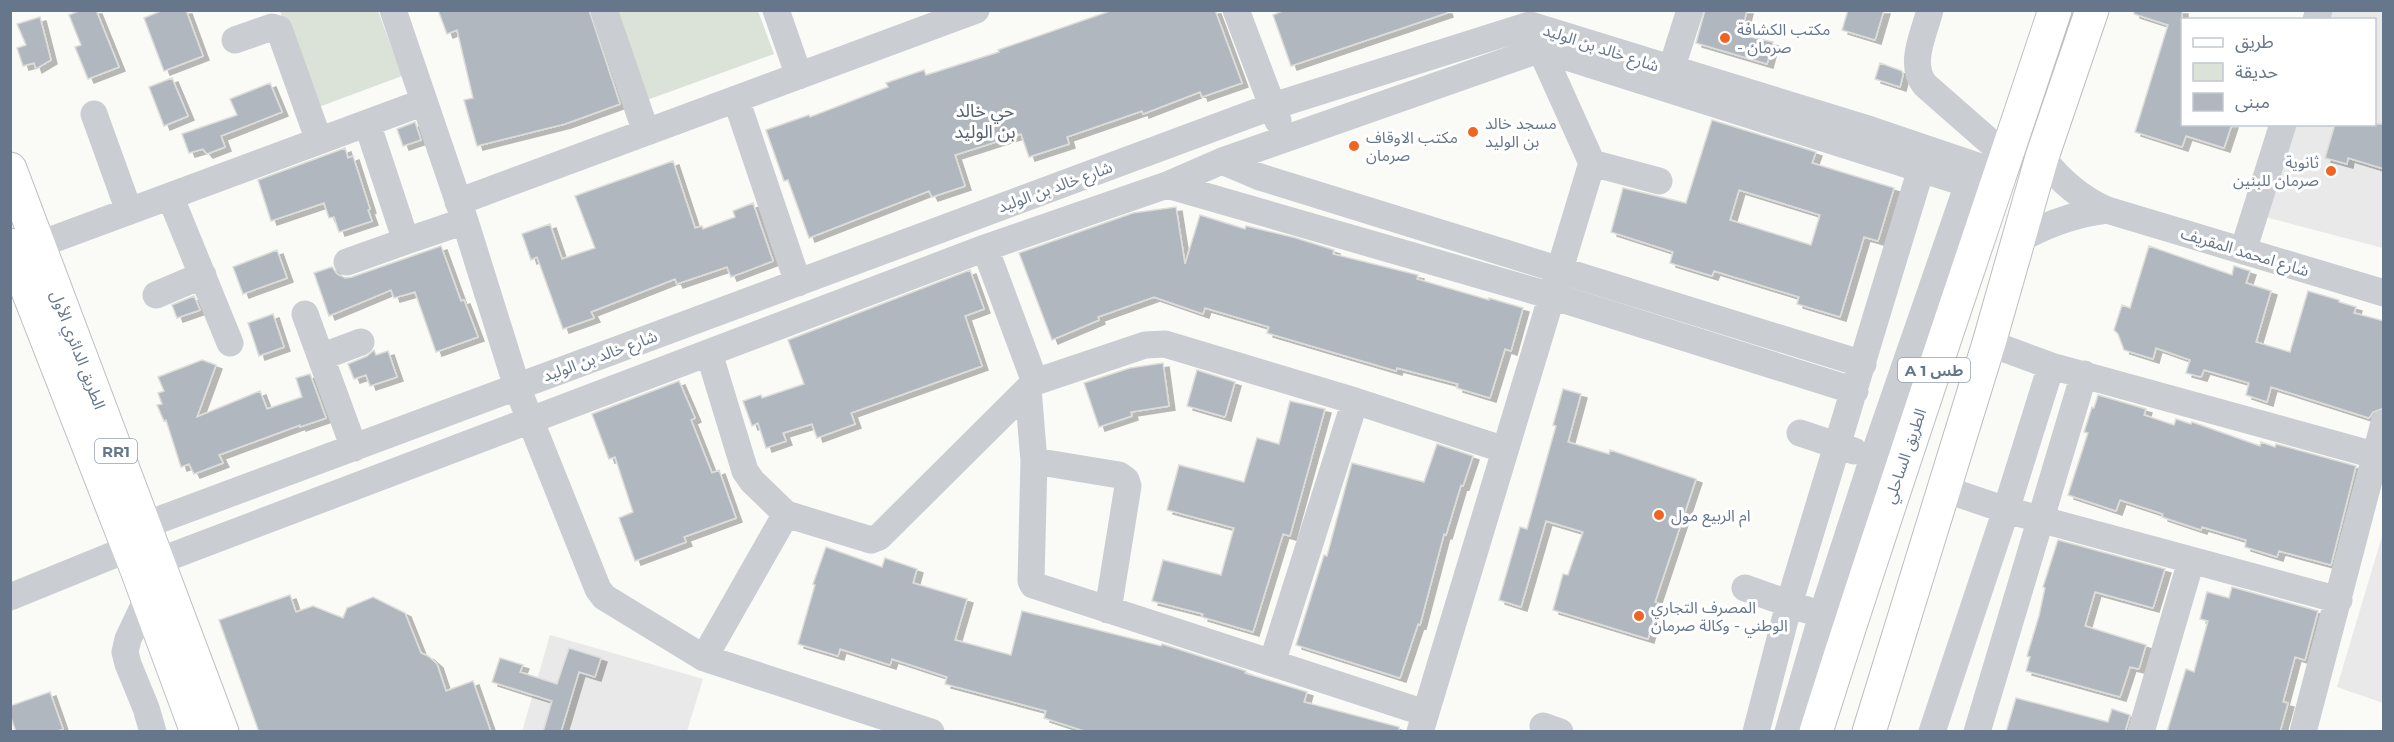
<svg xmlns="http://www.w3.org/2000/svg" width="2394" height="742" font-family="Montserrat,'Noto Sans Arabic',sans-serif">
  <defs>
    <filter id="shadow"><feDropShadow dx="6" dy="4" stdDeviation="0" flood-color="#0004"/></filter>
  </defs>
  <rect width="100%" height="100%" fill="#fafaf7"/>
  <path fill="#e8e9e8" d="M2331,11H2383V248L2265,217L2294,125L2374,124V20L2328,19Z
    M2383,533V703L2337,687Z
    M550,635L703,679L687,731L522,732Z"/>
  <path fill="#dbe2d8" d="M280,11H378L402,76L316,108Z
    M615,11H758L774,54L647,100Z"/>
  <path fill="#b0b7bf" stroke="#dcdcd9" stroke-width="1.5" fill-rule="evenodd" filter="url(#shadow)" d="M81,10H96L119,67L88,79L75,47L81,45L69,15Z
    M163,10H186L203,56L164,71L144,18Z
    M438,10H589L620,104L565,124L477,146L464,100L473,98L457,30L447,34Z
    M1113,10H1215L1242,83L1202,97L1200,92L1143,114L1142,111L1067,137L1069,144L1029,157L1021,134L955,155L965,186L932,197L929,191L809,238L788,180L784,181L766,130L809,115L810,117L888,87L886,83L924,70L926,75L999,52L998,50Z
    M1285,10H1446L1447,13L1291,66L1273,15Z
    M1705,10H1747L1741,35L1773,42L1767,64L1696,43Z
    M1848,10H1884L1875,40L1842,30Z
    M2134,10H2182V124H2232L2224,148L2186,136L2182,147L2135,132L2168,25L2134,14Z
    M40,17L51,60L36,69L34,63L23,66L17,48L26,45L17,24Z
    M1880,63L1902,71L1903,75L1900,87L1875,79Z
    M172,78L188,116L164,126L149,87Z
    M270,83L282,112L221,136L225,147L207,154L203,149L189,153L182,134L237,115L230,99Z
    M1712,120L1816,152L1812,163L1894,188L1878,241L1864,237L1840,317L1797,304L1799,297L1714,271L1712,276L1670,263L1673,252L1611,232L1623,188L1686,203ZM1739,190L1820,215L1811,245L1730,220Z
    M415,122L421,140L403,146L397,129Z
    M2335,124H2384V169L2348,158L2347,164L2325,158Z
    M345,148L348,158L353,156L370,209L368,210L372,221L339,232L334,217L329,218L324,203L271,221L258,180Z
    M673,161L695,228L702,226L703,229L735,217L733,211L753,203L773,261L731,277L727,267L677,284L675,279L591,312L594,318L563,329L537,257L531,260L522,234L550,224L562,259L595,248L575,196Z
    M1176,207L1185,264L1200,215L1245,229L1246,226L1296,238L1334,250L1333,254L1418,275L1417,279L1489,300V298L1523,308L1511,351L1505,349L1490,398L1457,388L1458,384L1397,368L1396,371L1267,333L1269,327L1205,308L1203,314L1154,297L1098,317L1099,320L1052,340L1019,253L1133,213Z
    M441,246L461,301L464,300L478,337L436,352L415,292L394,298L391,290L329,316L314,273L332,267L337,274L345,278L352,277Z
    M2149,246L2232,275L2234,266L2250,271L2246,283L2271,291L2256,342L2290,352L2308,291L2339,300V302L2356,307L2354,313L2384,321V408L2373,412L2369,418L2271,387L2267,402L2246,395L2249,383L2204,370L2201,377L2186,373L2190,360L2156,348L2153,359L2124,350L2118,334L2114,330L2122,305L2130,308Z
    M277,250L287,278L243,294L233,267Z
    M970,270L984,309L965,316L982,366L851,413L855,424L817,438L812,424L783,433L786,441L766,448L758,423L752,426L743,401L761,395L762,398L804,384L788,340Z
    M194,296L200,310L177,318L172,305Z
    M273,314L284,347L259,356L248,323Z
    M374,350L376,355L388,351L397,377L370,386L366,375L354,379L348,364L367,356Z
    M202,360L216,365L197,417L260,391L267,409L302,397L296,378L310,374L326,418L300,427V425L219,455L223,463L194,474L189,464L181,467L166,420L164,421L157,405L162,404L158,393L164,391L158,377Z
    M1163,363L1169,406L1131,412L1132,416L1099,427L1084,383L1130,368Z
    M1197,370L1235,382L1225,417L1187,406Z
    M679,381L695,418L691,420L712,473L719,470L736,518L684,537L686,542L635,561L619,518L633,512L615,457L609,459L592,414Z
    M1563,389L1581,394L1568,442L1609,454L1610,450L1696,479L1655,602L1658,603L1648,639L1553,610L1563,574L1568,575L1583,532L1546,521L1521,607L1499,600L1520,527L1527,529L1556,426L1553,425Z
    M2098,395L2146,409L2144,415L2174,425L2176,419L2191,424L2192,422L2260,446L2261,442L2275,447L2276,444L2356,466L2331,565L2279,551L2277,557L2245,547L2246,540L2202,527L2201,530L2162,517L2163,514L2120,500L2116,511L2068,495L2088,433L2084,432L2092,407L2094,408Z
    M1290,401L1325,409L1290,536L1283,534L1253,632L1202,617L1203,614L1152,601L1163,560L1221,575L1234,528L1167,510L1179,465L1244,482L1257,438L1279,444Z
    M1437,444L1473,456L1463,486L1461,485L1446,535L1444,534L1420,625L1418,624L1400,678L1296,645L1324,555L1327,556L1352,463L1424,482Z
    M2058,540L2165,569L2153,608L2095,592L2085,626L2146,645L2139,669L2130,667L2120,697L2026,671L2030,657L2027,656L2039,616L2045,588L2043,587Z
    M826,547L882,567L885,558L917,569L913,583L967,599L955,640L1011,655L1022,611L1161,646L1162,644L1246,671L1245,673L1307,692L1304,702L1399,727V732H1087L1044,718L1046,711L945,684L947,677L892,659L890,665L840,649L838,656L798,644L815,585L813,584Z
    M2232,587L2318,611L2305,660L2295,657L2283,702L2288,703L2280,732H2167L2186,669L2194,672L2208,621L2200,619L2207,592L2229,598Z
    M290,595L296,612L313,606L343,618L347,608L373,597L405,613L421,653L428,656L437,664L446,691L473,681L491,732H259L219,620Z
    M569,648L601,658L595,677L579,672L561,732H543L552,701L492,682L500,658L523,665L520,672L557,684Z
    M50,692L63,729L55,732H16L10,715V706Z
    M2016,698L2108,722L2112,709L2130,715L2125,732H2006Z"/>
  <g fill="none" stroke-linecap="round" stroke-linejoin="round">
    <g stroke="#bdc0c5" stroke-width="35">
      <path id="major" d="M10,169L222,732
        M10,245L137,570L197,732"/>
    </g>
    <g stroke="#bcbfc3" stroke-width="35">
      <path id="highway" d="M1816,732C1892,490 1975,251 2055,10
        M1869,732L1989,343L2042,157L2092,10"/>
    </g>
    <path stroke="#cacdd1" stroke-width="27" d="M393,10L465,221L517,387L598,589L604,597L704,658L931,732
      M604,10L646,132
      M776,10L799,76
      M1236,10L1278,121
      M1930,10C1924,34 1908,64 1925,85L2006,156
      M2316,20L2319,10
      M235,40L272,27L279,29L319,141
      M1671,70L1690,10
      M736,99L798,283
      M94,114L129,211
      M2042,157C2060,181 2080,198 2107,210L2384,293
      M1222,161L1260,177L1863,364
      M1592,163L1659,181
      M1167,185L1552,296L1855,391
      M170,196L230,343
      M458,202L976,10
      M406,241L465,221
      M2017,241C2046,224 2074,214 2107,210
      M38,245L424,102
      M985,248L1035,382
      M2243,251L2283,124
      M347,262L406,241L367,123
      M156,295L203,275
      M305,314L354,448
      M1989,343L2051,366L2374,455
      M709,353L745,471L752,481L786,514L871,540L879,537L1035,382L1145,345L1165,344L1355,401L1505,450
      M321,357L361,342
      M1028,389L1034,461L1031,581L1033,585L1425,713
      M1800,433L1854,451
      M1034,461L1119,475L1126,480L1128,486L1108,610
      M1944,489L2006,510L2339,600
      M126,535L145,525L1273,106L1530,25L1871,130L2001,174
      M140,568L985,248L1167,185L1222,161L1541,49L1968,184L1994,197
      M1745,588L1807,610
      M10,597L128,549
      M147,599L128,639L125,652L128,664L146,708L153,732
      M704,658L786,514
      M1272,663L1355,401
      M1543,726L1560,732
      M1420,732L1592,163L1536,39
      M1756,732L1789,604L1921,169
      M1788,732L1822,615L1873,458L1968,184
      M1932,732L2006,510L2051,366
      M1977,732L2084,374
      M2141,732L2191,561
      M2303,732L2384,423"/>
    <use href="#major" stroke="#fff" stroke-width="33"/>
    <use href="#highway" stroke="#fff" stroke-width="33"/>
  </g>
  <g fill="#f06421" stroke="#fff" stroke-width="2">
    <circle cx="1725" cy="38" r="6"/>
    <circle cx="1473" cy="132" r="6"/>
    <circle cx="1354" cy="146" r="6"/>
    <circle cx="2331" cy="171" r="6"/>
    <circle cx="1659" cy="515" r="6"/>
    <circle cx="1639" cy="616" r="6"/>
  </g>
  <g text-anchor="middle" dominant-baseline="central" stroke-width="6" stroke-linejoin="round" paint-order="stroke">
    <g fill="#fff" stroke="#95a0ae" stroke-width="1.5">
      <rect x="1898" y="358" width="72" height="24" rx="4.5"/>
      <rect x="95" y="439" width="42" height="24" rx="4.5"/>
    </g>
    <g font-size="15" font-weight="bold" fill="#67778b">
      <text x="1934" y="370">A 1 طس</text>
      <text x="116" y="451">RR1</text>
    </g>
    <g font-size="16" fill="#67778b" stroke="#fff" text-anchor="start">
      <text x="1737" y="29">مكتب الكشافة<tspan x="1737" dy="18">- صرمان</tspan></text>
      <text x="1485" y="123">مسجد خالد<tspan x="1485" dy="18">بن الوليد</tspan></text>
      <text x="1366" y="137">مكتب الاوقاف<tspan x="1366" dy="18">صرمان</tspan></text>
      <text x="2319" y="162" text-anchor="end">ثانوية<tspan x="2319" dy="18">صرمان للبنين</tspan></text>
      <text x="1671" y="515">ام الربيع مول</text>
      <text x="1651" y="607">المصرف التجاري<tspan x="1651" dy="18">الوطني - وكالة صرمان</tspan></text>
    </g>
    <g font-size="16" fill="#67778b" stroke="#fff">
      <text transform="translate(1601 48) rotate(18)">شارع خالد بن الوليد</text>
      <text transform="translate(1055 187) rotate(-20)">شارع خالد بن الوليد</text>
      <text transform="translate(2245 252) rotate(17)">شارع امحمد المقريف</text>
      <text transform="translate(78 350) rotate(69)">الطريق الدائري الأول</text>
      <text transform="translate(600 356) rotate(-20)">شارع خالد بن الوليد</text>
      <text transform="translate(1905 456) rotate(-71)">الطريق الساحلي</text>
    </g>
    <g font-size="18" fill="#55616f" stroke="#fff">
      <text x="985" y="111">حي خالد<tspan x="985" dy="21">بن الوليد</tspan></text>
    </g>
  </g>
  <rect width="2394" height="742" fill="none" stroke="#67778b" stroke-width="24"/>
  <rect x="2181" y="18" width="195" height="108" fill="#ffffff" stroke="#c2c9d1" stroke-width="1.5"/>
  <rect x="2193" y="38" width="30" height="9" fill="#ffffff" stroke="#c2c9d1" stroke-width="1.5"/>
  <text x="2235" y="48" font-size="18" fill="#67778b">طريق</text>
  <rect x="2193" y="63" width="30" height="18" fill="#dbe2d8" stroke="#c2c9d1" stroke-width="1.5"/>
  <text x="2235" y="78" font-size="18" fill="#67778b">حديقة</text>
  <rect x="2193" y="93" width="30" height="18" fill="#b0b7bf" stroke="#c2c9d1" stroke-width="1.5"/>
  <text x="2235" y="108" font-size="18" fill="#67778b">مبنى</text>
</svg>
